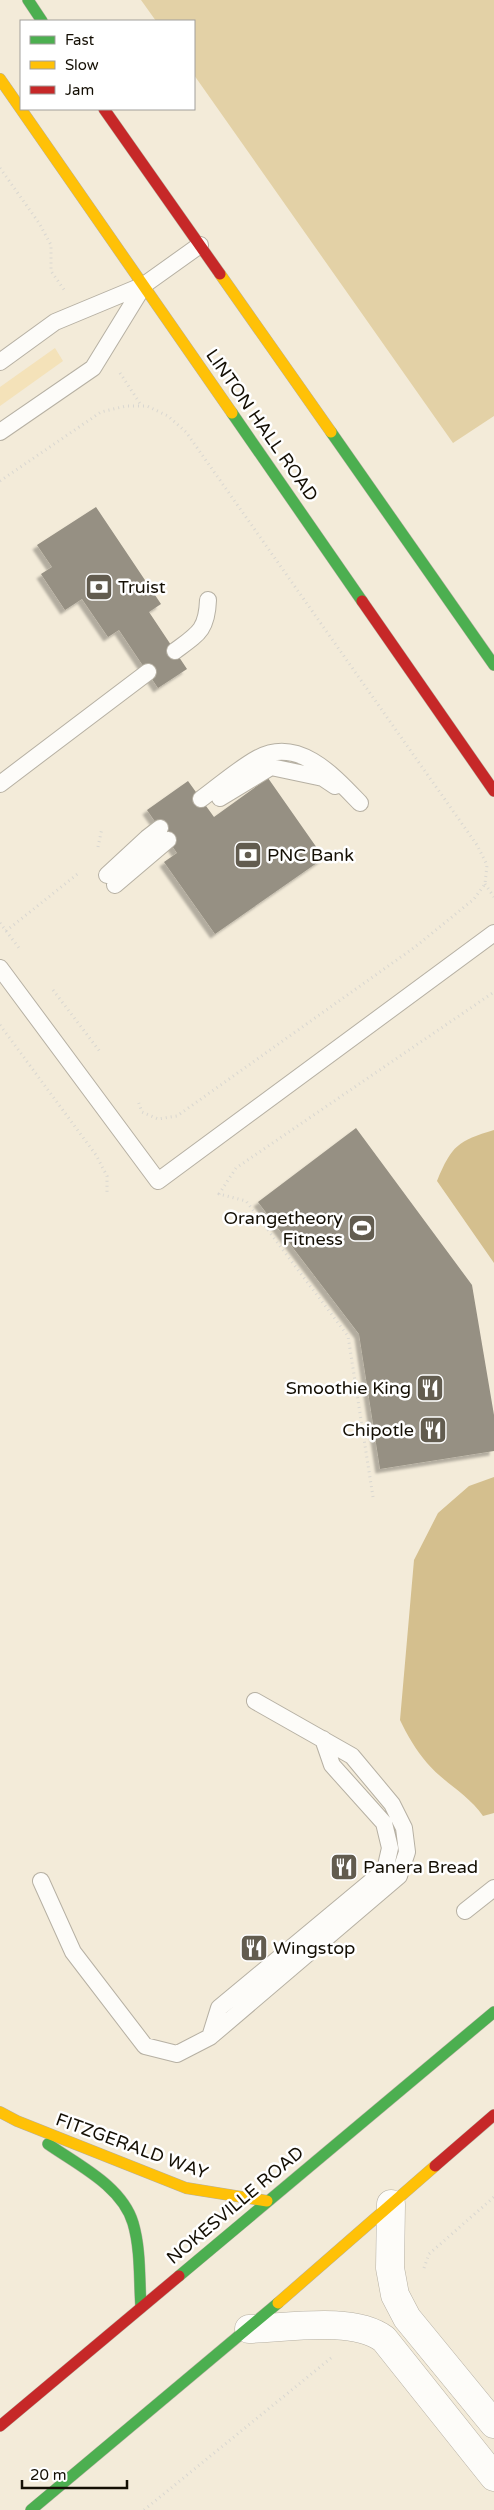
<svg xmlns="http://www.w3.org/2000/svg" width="494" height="2510" font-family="'Varela Round',sans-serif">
  <defs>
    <filter id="shadow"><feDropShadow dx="-4.5" dy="4.5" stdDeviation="1" flood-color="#0004"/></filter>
  </defs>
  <rect width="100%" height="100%" fill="#f3ebd9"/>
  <path fill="#f4e2b9" d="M55,348L63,361L0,406V387Z"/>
  <path fill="#e3d1a6" d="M141,0H494V416L453,443L194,75V21H156Z"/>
  <path fill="#d4bf8e" d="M494,1130V1263L437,1181C452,1145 458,1141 494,1130Z
    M494,1477V1813L483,1816C468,1794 444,1783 427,1763C416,1750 407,1735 400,1720L414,1560L438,1513L469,1486Z"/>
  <path fill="#969083" filter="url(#shadow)" d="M96,507L161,604L149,612L187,669L158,688L119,630L108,637L82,599L65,610L41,574L52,567L37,545Z
    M268,778L324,858L215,934L164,862L177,853L147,810L188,781L214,817Z
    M356,1128L472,1285L494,1415V1451L380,1469L359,1334L258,1202Z"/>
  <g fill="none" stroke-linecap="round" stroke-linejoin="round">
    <g stroke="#b6b0a3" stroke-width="18">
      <path id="lane" d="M0,362L55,322L144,285L200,245
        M0,432L93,368L144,285
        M175,651C198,634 207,630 208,600
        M0,784L148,672
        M220,798L271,767L323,778L335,786
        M201,799C220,785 238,769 258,758C299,736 335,777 360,803
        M107,875L147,838L160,828
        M115,885L168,840
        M0,968L158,1181L494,933
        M41,1881L73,1952L145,2046L177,2054L210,2037L399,1876L407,1852L404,1828L392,1804L352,1756L255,1701
        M465,1911L494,1888
        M210,2037L219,2008L385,1870L390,1848L384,1823L332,1765L323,1739"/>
    </g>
    <g stroke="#b6b0a3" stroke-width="29">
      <path id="street" d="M391,2204L390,2268L395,2295L407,2318L494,2424
        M249,2329C287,2328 353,2316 384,2339L494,2477"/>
    </g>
    <g stroke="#b6b0a3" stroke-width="12">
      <path id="fast" d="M28,0L42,21
        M232,413L362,601
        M331,432L494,665
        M48,2144C78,2165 122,2186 133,2223C141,2250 139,2280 141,2307
        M179,2276L494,2012
        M31,2510L278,2303"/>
    </g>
    <g stroke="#b6b0a3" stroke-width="12">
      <path id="slow" d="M0,79L232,413
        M220,274L331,432
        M0,2112L17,2121L186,2188L267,2201
        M278,2303L435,2166"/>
    </g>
    <g stroke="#b6b0a3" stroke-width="12">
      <path id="jam" d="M104,109L220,274
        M362,601L494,791
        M435,2166L494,2115
        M0,2426L179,2276"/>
    </g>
    <path stroke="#d9d7d1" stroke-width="3" stroke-dasharray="1 4" stroke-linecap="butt" d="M0,168L39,223L51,245V271L65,291
      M120,373L141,405
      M0,481L101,412L126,406H147L168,416L186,432L477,845L487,865L485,884L474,899L415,947L177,1116L158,1119L142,1112L138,1101
      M98,847L102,828
      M485,884L494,897
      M0,923L19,948
      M6,931L80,872
      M53,990L101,1053
      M0,1025L96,1155L107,1176V1193
      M373,1497L348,1336L246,1201L219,1194L236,1168L494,992
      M424,2268L429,2254L494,2197
      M144,2510L331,2358"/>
    <use href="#lane" stroke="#fdfcf9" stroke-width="16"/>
    <use href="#street" stroke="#fdfcf9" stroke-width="28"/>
    <use href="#fast" stroke="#4caf50" stroke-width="11"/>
    <use href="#slow" stroke="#ffc107" stroke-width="11"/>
    <use href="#jam" stroke="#c62828" stroke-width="11"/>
  </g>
  <defs>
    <g id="bank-square" transform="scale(1.4375)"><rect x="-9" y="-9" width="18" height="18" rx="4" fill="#625c4f" stroke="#fff"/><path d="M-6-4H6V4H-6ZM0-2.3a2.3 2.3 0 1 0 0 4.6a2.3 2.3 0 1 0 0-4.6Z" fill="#fff"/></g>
    <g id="stadium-square" transform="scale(1.4375)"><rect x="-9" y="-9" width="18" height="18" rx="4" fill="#625c4f" stroke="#fff"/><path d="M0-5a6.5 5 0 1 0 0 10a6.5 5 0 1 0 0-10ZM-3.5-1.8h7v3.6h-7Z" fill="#fff"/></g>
    <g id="restaurant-square" transform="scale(1.4375)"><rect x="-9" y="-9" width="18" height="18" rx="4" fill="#625c4f" stroke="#fff"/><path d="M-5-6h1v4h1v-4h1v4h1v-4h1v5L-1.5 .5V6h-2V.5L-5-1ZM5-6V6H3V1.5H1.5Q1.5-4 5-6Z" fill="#fff"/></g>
  </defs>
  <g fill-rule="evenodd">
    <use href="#bank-square" x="99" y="587"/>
    <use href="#bank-square" x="248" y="855"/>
    <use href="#stadium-square" x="362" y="1228"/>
    <use href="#restaurant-square" x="430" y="1388"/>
    <use href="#restaurant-square" x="433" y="1430"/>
    <use href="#restaurant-square" x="344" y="1867"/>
    <use href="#restaurant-square" x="254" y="1948"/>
  </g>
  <g text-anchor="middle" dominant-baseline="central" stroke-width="5" stroke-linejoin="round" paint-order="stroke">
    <g font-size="18" fill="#140f04" stroke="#fff">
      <text transform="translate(262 425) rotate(55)">LINTON HALL ROAD</text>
      <text transform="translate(132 2146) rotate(20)">FITZGERALD WAY</text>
      <text transform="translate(235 2205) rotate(-40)">NOKESVILLE ROAD</text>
    </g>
    <g font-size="18" fill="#140f04" stroke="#fff" text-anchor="start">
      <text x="118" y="587">Truist</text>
      <text x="267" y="855">PNC Bank</text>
      <text x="343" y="1218" text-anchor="end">Orangetheory<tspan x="343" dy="21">Fitness</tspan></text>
      <text x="411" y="1388" text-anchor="end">Smoothie King</text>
      <text x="414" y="1430" text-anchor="end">Chipotle</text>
      <text x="363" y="1867">Panera Bread</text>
      <text x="273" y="1948">Wingstop</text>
    </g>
  </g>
  <rect x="20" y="20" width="175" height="90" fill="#ffffff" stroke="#a19f9b"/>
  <rect x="30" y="36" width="25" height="8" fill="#4caf50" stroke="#a19f9b"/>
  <text x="65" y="45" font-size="15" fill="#140f04">Fast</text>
  <rect x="30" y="61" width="25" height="8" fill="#ffc107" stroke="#a19f9b"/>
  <text x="65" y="70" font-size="15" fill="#140f04">Slow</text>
  <rect x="30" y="86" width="25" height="8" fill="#c62828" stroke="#a19f9b"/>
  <text x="65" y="95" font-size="15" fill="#140f04">Jam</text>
  <path d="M22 2480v8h105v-8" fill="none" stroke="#140f04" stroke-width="2.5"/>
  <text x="30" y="2480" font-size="15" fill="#140f04" stroke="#ffffff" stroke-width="4" paint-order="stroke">20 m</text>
</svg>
